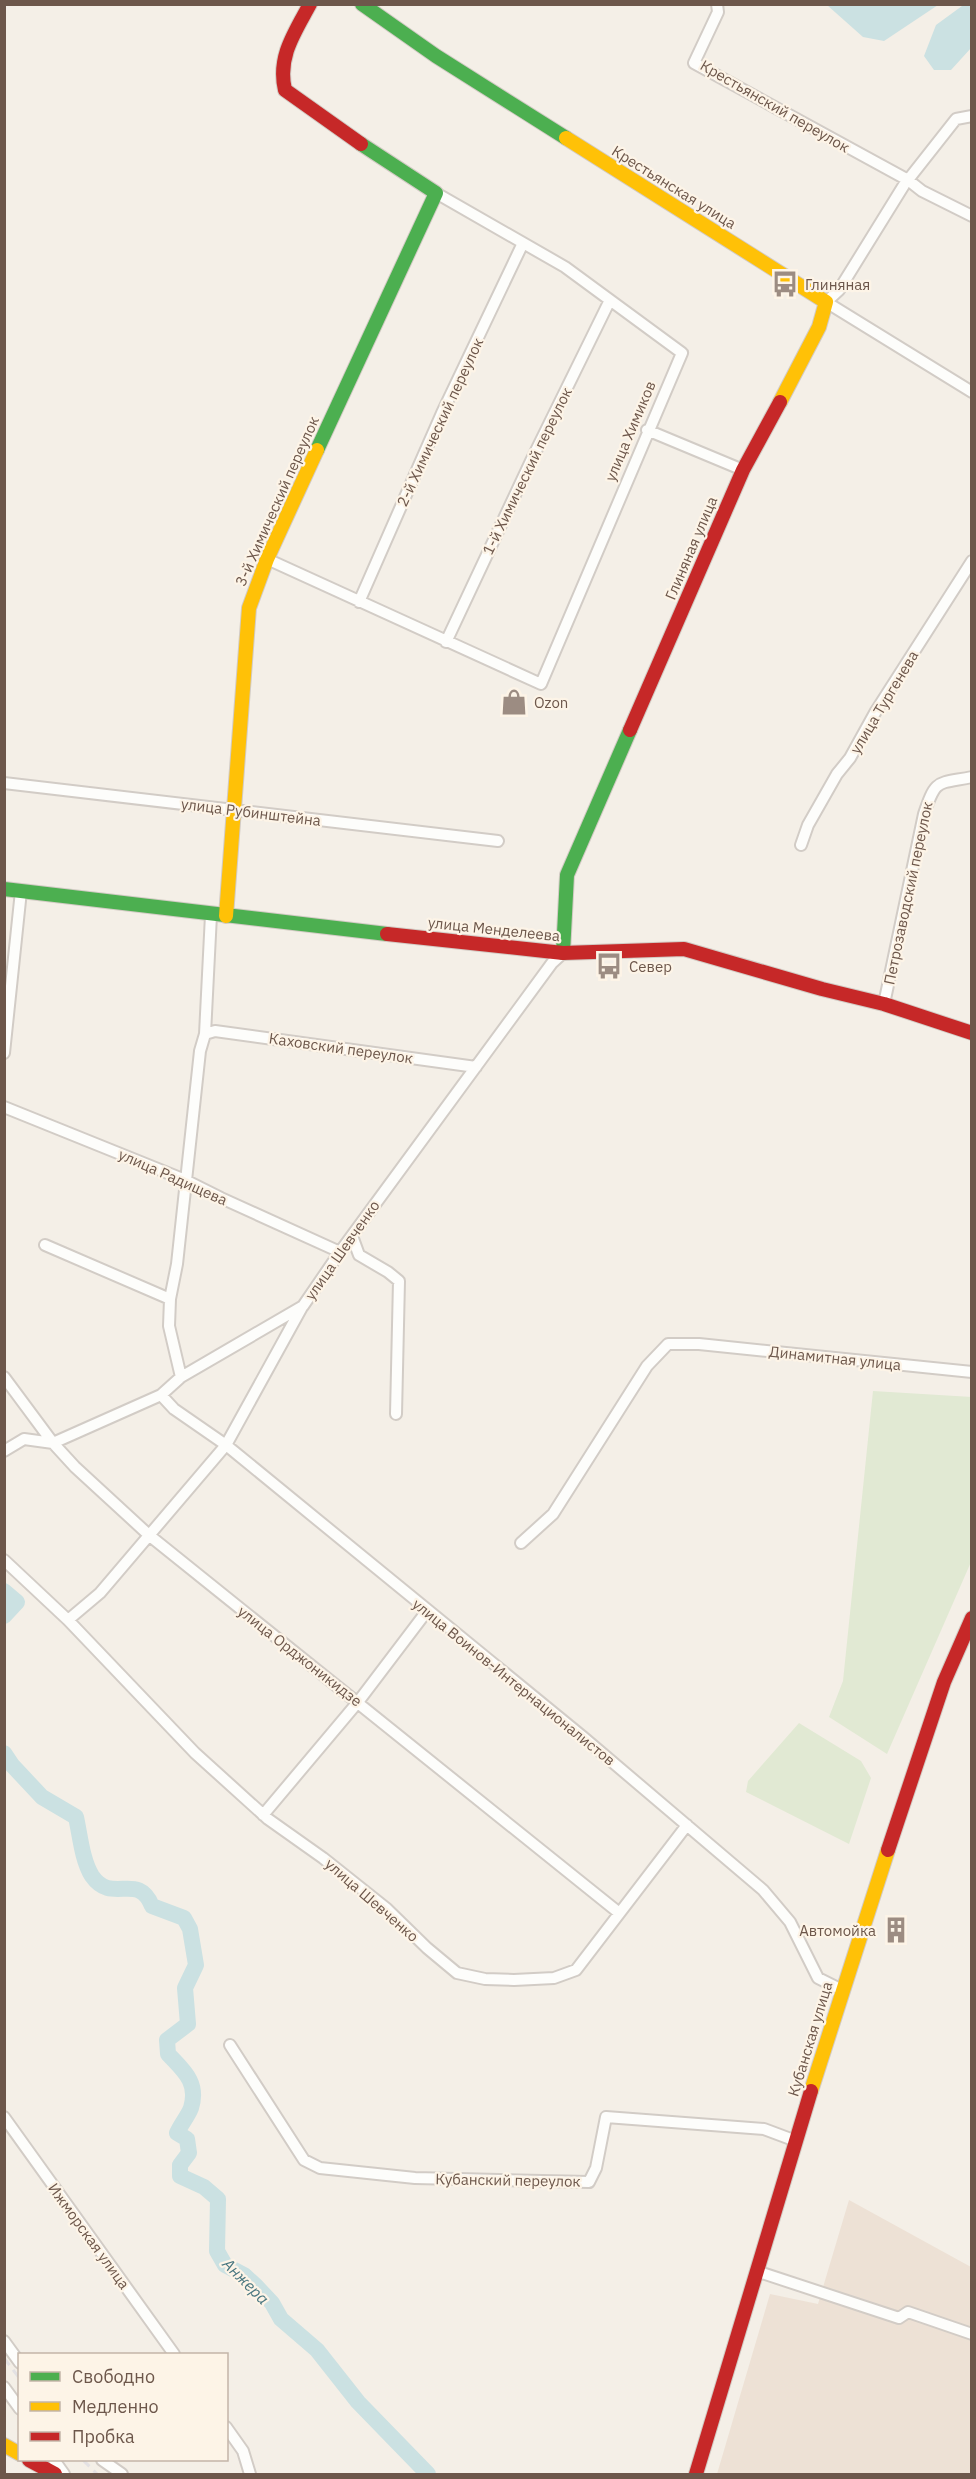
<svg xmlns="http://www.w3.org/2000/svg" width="976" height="2479" font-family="'IBM Plex Sans',sans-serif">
  <rect width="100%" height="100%" fill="#f4efe7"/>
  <path fill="#ede1d5" d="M849,2200L971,2267V2474H717L770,2294L818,2304Z"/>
  <path fill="#e1e9d3" d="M873,1391L972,1397L971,1562L887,1754L829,1717L843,1681Z
    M799,1723L861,1761L871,1778L849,1844L746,1792L748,1781Z"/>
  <path fill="#cbe1e2" d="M827,5H938L884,41L863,37Z
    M972,5L971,48L951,70H934L924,56L936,25L962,6Z"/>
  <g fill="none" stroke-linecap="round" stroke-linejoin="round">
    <path stroke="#cbe1e2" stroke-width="16" d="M4,1591L17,1602L4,1616
      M4,1753L12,1765L42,1797L76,1817C80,1835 82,1860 92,1876C112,1905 138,1871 152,1906L184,1918L190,1929L196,1965L185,1988L188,2024L167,2040L168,2054C183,2070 199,2082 191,2108C188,2116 181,2124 177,2133L187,2139L189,2153L180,2165V2176L204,2187L218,2199L217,2251L225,2265L244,2275L256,2286L272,2303L281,2319L317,2350L358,2402L428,2474"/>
    <g stroke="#d2ccc6" stroke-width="14">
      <path id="street" d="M717,4L718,12L694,63L908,180L922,191L972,216
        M972,116L956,119L904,185L839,290L826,302L972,392
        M647,430L743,470
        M267,559L541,684L682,353L565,267L436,193
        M359,602L442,413L523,243
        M446,642L531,461L610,300
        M4,783L498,841
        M801,845L808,825L837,774L850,758L876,711L972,561
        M884,1004L924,814C936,778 937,784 972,777
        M205,1034L215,1031L476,1067
        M4,1053L21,891
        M4,1107L185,1180L221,1198L340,1252
        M352,1236L359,1255L388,1272L399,1281L396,1414
        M45,1245L170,1299
        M4,1377L53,1443L75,1467L150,1536L618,1912
        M181,1377L169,1326L170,1299L177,1264L200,1051L205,1034L211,915
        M161,1395L174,1409L226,1445L583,1737L763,1890L790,1922L818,1978L842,1990
        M4,1451L24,1439L53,1443L161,1395L181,1377L303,1306L340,1252L552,963L563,953
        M521,1543L553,1514L647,1366L668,1344H699L972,1372
        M4,1560L68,1620L195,1753L268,1819L323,1858L387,1909L427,1948L457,1973L485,1979L514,1980L554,1978L576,1970L687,1825
        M68,1620L100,1593L226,1445L302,1307
        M263,1815L358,1702L427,1611
        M230,2045L304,2160L320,2168L415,2178L589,2182L596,2168L606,2117L764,2129L796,2141
        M4,2117L174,2354
        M759,2272L899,2318L908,2312L972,2334
        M4,2341L20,2363
        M4,2387L20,2409
        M226,2427L243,2451L250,2474
        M54,2460L64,2474
        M102,2460L122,2474"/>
    </g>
    <g stroke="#d2cbc4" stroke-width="16">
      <path id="fast" d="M362,4L436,56L566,138
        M317,450L436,193L361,144
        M4,889L387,934
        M563,953L567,875L630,730"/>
    </g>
    <g stroke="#d2cbc4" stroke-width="16">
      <path id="slow" d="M566,138L826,302L819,327L780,402
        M226,916L249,608L267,559L317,450
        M811,2091L888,1850
        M4,2445L20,2454"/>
    </g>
    <g stroke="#d2cbc4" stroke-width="16">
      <path id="jam" d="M310,4C295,32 277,57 285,90L361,144
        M630,730L743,470L780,402
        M387,934L563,953L684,949L822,989L884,1004L972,1033
        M888,1850L944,1682L972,1618
        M29,2460L55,2474
        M696,2474L811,2091"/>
    </g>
    <use href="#street" stroke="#fdfdfb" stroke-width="10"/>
    <use href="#fast" stroke="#4caf50" stroke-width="14"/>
    <use href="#slow" stroke="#ffc107" stroke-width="14"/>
    <use href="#jam" stroke="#c62828" stroke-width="14"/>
    <path stroke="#e3e1e3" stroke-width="3" stroke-dasharray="9 6" stroke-linecap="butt" d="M4,2358L20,2379
      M83,2460L97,2474"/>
  </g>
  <defs>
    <g id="bus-bare" transform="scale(2.07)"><path d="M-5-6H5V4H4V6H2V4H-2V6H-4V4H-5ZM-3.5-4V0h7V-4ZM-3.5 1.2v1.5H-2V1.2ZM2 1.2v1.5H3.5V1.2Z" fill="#9c8c82" stroke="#fdf4e7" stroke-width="2.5" paint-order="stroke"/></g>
    <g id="shop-bare" transform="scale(2.07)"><path d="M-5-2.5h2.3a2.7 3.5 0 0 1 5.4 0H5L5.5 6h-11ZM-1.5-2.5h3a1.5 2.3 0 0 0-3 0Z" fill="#9c8c82" stroke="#fdf4e7" stroke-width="2.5" paint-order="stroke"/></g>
    <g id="building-bare" transform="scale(2.07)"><path d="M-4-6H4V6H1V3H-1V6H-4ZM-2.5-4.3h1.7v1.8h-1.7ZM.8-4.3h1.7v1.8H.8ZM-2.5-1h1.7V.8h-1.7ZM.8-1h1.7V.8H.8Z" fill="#9c8c82" stroke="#fdf4e7" stroke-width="2.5" paint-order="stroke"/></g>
  </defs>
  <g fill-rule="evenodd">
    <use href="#bus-bare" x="785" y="284"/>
    <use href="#shop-bare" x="514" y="702"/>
    <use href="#bus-bare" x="609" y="966"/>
    <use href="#building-bare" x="896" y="1930"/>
  </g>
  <g text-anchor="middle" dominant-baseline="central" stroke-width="4.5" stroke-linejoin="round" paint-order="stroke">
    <g font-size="15" fill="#6d574b" stroke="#fdf4e7">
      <text transform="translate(775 106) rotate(30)">Крестьянский переулок</text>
      <text transform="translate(674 187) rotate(32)">Крестьянская улица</text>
      <text transform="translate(440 422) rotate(-65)">2-й Химический переулок</text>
      <text transform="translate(630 431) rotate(-67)">улица Химиков</text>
      <text transform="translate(527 471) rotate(-64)">1-й Химический переулок</text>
      <text transform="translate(277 501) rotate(-66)">3-й Химический переулок</text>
      <text transform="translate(691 548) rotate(-67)">Глиняная улица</text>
      <text transform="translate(884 702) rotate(-59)">улица Тургенева</text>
      <text transform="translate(251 812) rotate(7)">улица Рубинштейна</text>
      <text transform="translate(908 893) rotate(-78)">Петрозаводский переулок</text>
      <text transform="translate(494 929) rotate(6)">улица Менделеева</text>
      <text transform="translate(341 1048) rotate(8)">Каховский переулок</text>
      <text transform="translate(173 1177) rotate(24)">улица Радищева</text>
      <text transform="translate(342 1250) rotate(-55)">улица Шевченко</text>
      <text transform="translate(835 1358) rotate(6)">Динамитная улица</text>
      <text transform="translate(300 1656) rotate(38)">улица Орджоникидзе</text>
      <text transform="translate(514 1682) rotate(39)">улица Воинов-Интернационалистов</text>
      <text transform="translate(372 1900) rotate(41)">улица Шевченко</text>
      <text transform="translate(810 2039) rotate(-73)">Кубанская улица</text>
      <text transform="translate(508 2180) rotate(1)">Кубанский переулок</text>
      <text transform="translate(89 2236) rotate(54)">Ижморская улица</text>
    </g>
    <g font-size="15" fill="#6d574b" stroke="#fdf4e7" text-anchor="start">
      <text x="805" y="284">Глиняная</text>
      <text x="534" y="702">Ozon</text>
      <text x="629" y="966">Север</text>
      <text x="876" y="1930" text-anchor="end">Автомойка</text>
    </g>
    <g font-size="16" font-style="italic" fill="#48767f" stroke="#fdf4e7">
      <text transform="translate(246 2281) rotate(45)">Анжера</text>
    </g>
  </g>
  <rect width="976" height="2479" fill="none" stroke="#6d574b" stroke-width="12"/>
  <rect x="18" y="2353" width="210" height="108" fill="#fdf4e7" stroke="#c3b5a9" stroke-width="1.5"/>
  <rect x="30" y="2372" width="30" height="9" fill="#4caf50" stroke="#c3b5a9" stroke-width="1.5"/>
  <text x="72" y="2383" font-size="18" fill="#6d574b">Свободно</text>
  <rect x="30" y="2402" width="30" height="9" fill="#ffc107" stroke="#c3b5a9" stroke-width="1.5"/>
  <text x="72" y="2413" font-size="18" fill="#6d574b">Медленно</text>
  <rect x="30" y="2432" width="30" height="9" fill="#c62828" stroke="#c3b5a9" stroke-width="1.5"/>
  <text x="72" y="2443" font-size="18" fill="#6d574b">Пробка</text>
</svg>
